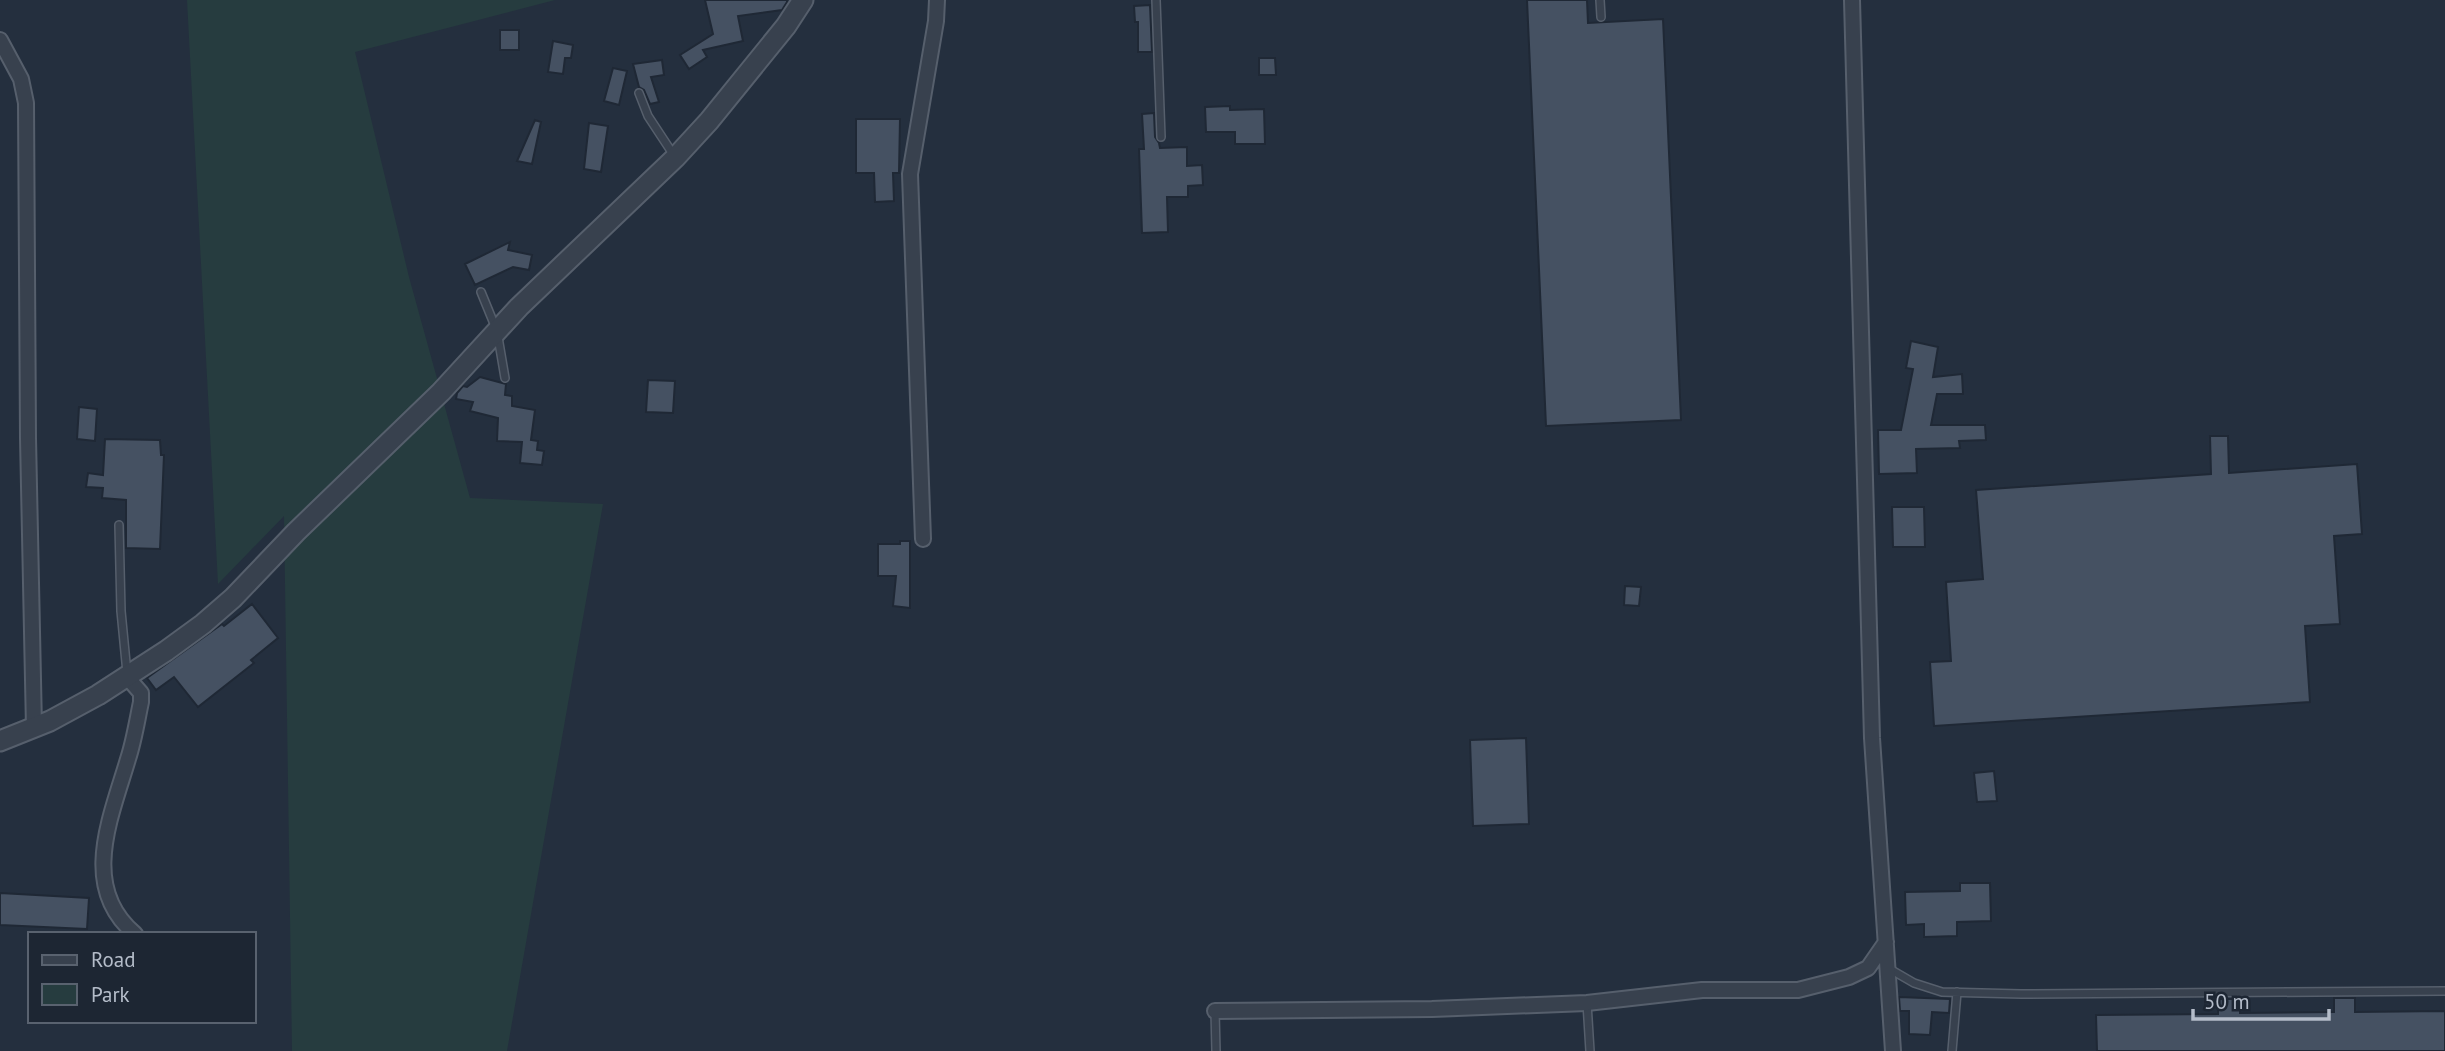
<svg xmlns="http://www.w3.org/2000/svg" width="2445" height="1051" font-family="'PT Sans',sans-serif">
  <rect width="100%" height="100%" fill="#242f3e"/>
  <path fill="#263c3f" d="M187,0H555L355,52L409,277L470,498L603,504L507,1051H292L284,516L218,584Z"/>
  <path fill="#455162" stroke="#1f2835" stroke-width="2" d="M705,0H787V2L782,10L738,16L743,41L703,50L707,57L689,69L680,55L713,34Z
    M1527,0H1587L1588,23L1663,19L1681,420L1546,426Z
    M1150,5L1152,52H1138V22H1135L1134,6Z
    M500,30H519V50H500Z
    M553,41L573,45L571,58H565L563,74L548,72Z
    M1259,58H1275L1276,75H1259Z
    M662,60L664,75L651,77L659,102L650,104L644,90L639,87L633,64Z
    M613,68L627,71L619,105L604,101Z
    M1230,106V110L1264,109L1265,144H1235V132H1206L1205,107Z
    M1154,113L1155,137L1159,143L1160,148L1187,147V166L1202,165L1203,185L1188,186V197H1167L1168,232L1142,233L1139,149H1144L1142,114Z
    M856,119H900L899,173H893L894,201L875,202L874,173H856Z
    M535,120L541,122L532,164L517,161Z
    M589,123L608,126L601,172L584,169Z
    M510,242L508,250L532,255L529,270L513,267L475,285L465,264Z
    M1911,341L1938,347L1933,377L1962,374L1963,394H1937L1931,425H1985L1986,440L1959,441L1960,448L1916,449L1917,473L1879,474L1878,430H1901L1913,369L1906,368Z
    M480,377L506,384L505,395L512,396V406L535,410L531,440L538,441L537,450L544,451L542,465L520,463L522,442L497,441L498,418L470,411L473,402L456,399L457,393L463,386L467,387Z
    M648,380L675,381L673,413L646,412Z
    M79,407L97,409L95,441L77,439Z
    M2210,436H2228L2229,473L2357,464L2362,534L2334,536L2340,624L2305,626L2310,702L1934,726L1930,662L1951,661L1946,582L1983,579L1976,490L2211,474Z
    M105,439L160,440L161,455H164L160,549L126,548V500L102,498L103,488L86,487L88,473L103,475Z
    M1892,507H1924L1925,547H1893Z
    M900,541H910V608L893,606L896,576H878V544H900Z
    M1625,586L1641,587L1639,606L1624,605Z
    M252,604L278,638L251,660L254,663L198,707L174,677L156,690L147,678L222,624L224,626Z
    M1526,738L1529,824L1473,826L1470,740Z
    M1994,771L1997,801L1977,802L1974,773Z
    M1960,883H1990L1991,921L1957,922V936L1924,937V924L1906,925L1905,892L1960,891Z
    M0,893L89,898L87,929L0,925Z
    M1899,997L1950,999L1949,1013L1932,1012L1930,1035L1909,1034V1011H1900Z
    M2334,998H2355V1012L2445,1011V1051H2097L2096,1015L2218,1014V999H2240V1013L2334,1012Z"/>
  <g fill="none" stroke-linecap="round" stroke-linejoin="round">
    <g stroke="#565f6c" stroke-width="10">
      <path id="service" d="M1156,0L1161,137
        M1600,0L1601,17
        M639,93L648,116L675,157
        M481,292L497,331L505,378
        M119,525L121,611L127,673
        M1888,968L1914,983L1942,992L2021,994L2445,991
        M1587,1003L1590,1051
        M1215,1011L1216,1051
        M1952,1051L1957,992"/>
    </g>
    <g stroke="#565f6c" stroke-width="18">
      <path id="minor" d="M1852,0L1872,738L1893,1051
        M0,40L21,79L26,103L28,438L34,728
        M923,539L910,174L936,21L937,0
        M127,677L141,693V702C137,721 134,741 128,759C111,817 79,887 135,934
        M1215,1011L1432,1009L1587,1003L1702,990H1798L1849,977L1868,968L1886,942"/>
    </g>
    <g stroke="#565f6c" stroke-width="23">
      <path id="tertiary" d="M0,741L50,721L98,695L166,651L203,624L233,598L296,532L441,392L519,307L675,158L709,121L786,26L803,0"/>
    </g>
    <use href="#service" stroke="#38414e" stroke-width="7"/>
    <use href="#minor" stroke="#38414e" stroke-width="14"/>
    <use href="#tertiary" stroke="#38414e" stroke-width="19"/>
  </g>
  <rect x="28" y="932" width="228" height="91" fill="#1d2633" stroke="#59626f" stroke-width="2"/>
  <rect x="42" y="955" width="35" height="10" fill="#38414e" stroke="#59626f" stroke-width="2"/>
  <text x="91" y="967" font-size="21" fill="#b4bcc9">Road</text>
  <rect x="42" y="984" width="35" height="21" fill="#263c3f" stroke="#59626f" stroke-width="2"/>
  <text x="91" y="1002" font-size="21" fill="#b4bcc9">Park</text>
  <path d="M2193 1009v10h136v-10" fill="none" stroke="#b4bcc9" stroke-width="3.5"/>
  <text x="2204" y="1009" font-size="21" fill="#b4bcc9" stroke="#1d2633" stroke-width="5" paint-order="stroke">50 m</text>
</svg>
